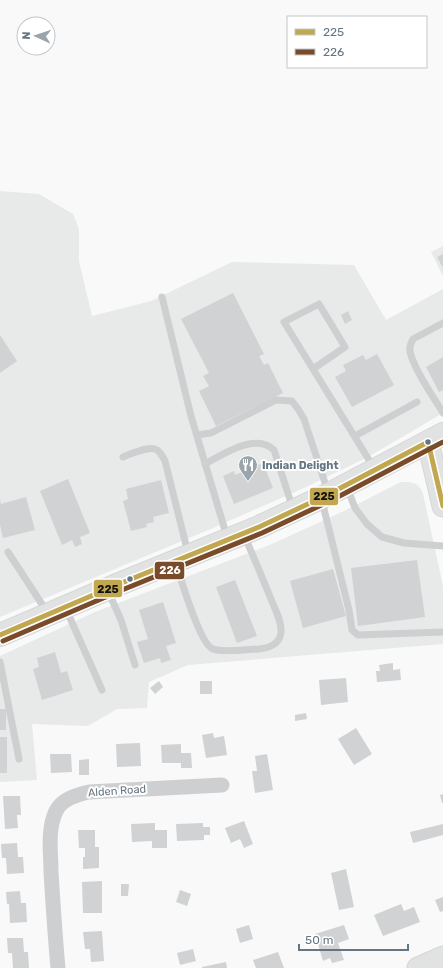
<svg xmlns="http://www.w3.org/2000/svg" width="443" height="968" font-family="Rubik,sans-serif">
  <rect width="100%" height="100%" fill="#f9f9f9"/>
  <path fill="#e8e9e9" d="M0,191L39,194L73,214L79,229V261L92,316L151,301L232,262L354,265L386,320L443,289V413L368,457L304,488L206,531L0,617Z
    M443,246V276L431,252Z
    M401,482H409L416,484L421,489L423,494L443,586V644L188,665L149,682L147,708L117,709L88,726L32,724L37,780L0,782V656L95,612L272,544L344,511Z"/>
  <path fill="#d0d2d3" d="M443,254V268L437,257Z
    M233,293L264,354L259,356L264,365L268,363L283,393L216,426L199,391L209,386L203,376L209,373L181,319Z
    M348,311L352,320L345,324L341,315Z
    M0,335L17,361L0,373Z
    M377,354L394,385L352,407L335,377L346,371L343,365L363,355L366,360Z
    M443,357V390L439,392L426,367Z
    M263,463L273,488L234,504L223,476L234,471L235,475Z
    M68,479L90,533L80,537L82,544L75,547L72,540L62,545L40,491Z
    M161,480L169,513L153,517L154,522L146,524L147,527L131,531L123,501L128,499L126,489Z
    M26,497L35,530L3,538L0,525V500L1,504Z
    M417,560L425,617L358,626L351,568Z
    M333,569L346,616L303,628L290,581Z
    M235,580L257,636L237,643L216,587Z
    M163,602L176,643L166,646L171,660L161,663L160,658L144,663L137,642L148,639L139,610Z
    M55,652L61,673L67,671L73,690L42,700L33,669L39,667L37,658Z
    M393,663V670L400,669L401,680L377,682L376,671H380L379,665Z
    M346,678L348,702L321,705L319,680Z
    M159,681L163,687L155,694L150,688Z
    M200,681H212V694H200Z
    M0,709H6V730H0Z
    M306,713L307,719L295,721V715Z
    M356,728L372,754L354,765L338,739Z
    M213,733L214,738L224,736L227,755L206,758L202,735Z
    M0,737H7V773H0Z
    M140,743L141,766L117,767L116,744Z
    M181,744V753H191L192,768H181V763H162L161,745Z
    M50,754H71L72,772L51,773Z
    M267,754L273,790L255,793L252,771H257L255,756Z
    M89,759V775H79V760Z
    M443,794V803H442L440,795Z
    M3,796H20L21,815H17L18,828L5,829Z
    M244,821L253,844L244,848L240,839L231,843L225,828Z
    M155,823V830H167V848H152V841L132,842L131,824Z
    M203,823V827H210V835H204V840L177,841L176,824Z
    M443,824V835L413,843L410,832Z
    M78,830H95V847H99V868L83,869V857H85V848H79Z
    M17,843L18,857H23L24,873L7,874L6,858H2L1,844Z
    M346,869L354,907L339,910L331,873Z
    M102,881V913H83L82,882Z
    M121,884H129L128,896H121Z
    M180,890L191,894L187,906L176,902Z
    M20,891L21,903H26L27,922L10,923L9,904H7L6,892Z
    M443,897V911L440,912L435,900Z
    M401,904L404,911L414,907L420,922L383,936L374,915Z
    M249,925L253,939L240,943L236,929Z
    M344,925L349,939L338,943L344,960L332,963L330,958L323,961L315,934Z
    M102,931L104,961L91,962L90,949H85L83,932Z
    M7,938H23L24,952H28L29,968H13L12,953H8Z
    M193,949L196,961L180,965L177,953Z
    M278,952L284,968H256L253,960Z
    M226,962L227,968H202V967Z"/>
  <g fill="none" stroke-linecap="round" stroke-linejoin="round">
    <g stroke="#d5d6d7" stroke-width="23">
      <path id="secondary" d="M428,442L443,506
        M418,968L443,957"/>
    </g>
    <g stroke="#d5d6d7" stroke-width="24">
      <path id="primary" d="M0,635L119,584L259,527L329,494L443,434"/>
    </g>
    <path stroke="#cecfd0" stroke-width="7" d="M162,297L191,416L227,537
      M443,323L413,339C410,344 409,350 411,355C416,373 433,396 443,413
      M313,369L345,347L319,304L284,322L374,468
      M197,435L211,433L276,400L292,401L298,409L304,419L328,492
      M355,436L417,402
      M123,457C131,454 150,445 157,450C160,452 163,457 165,461L188,553
      M205,464C223,454 256,432 274,450L293,509
      M347,487L355,508L367,524L382,537L404,543L443,546
      M322,501L349,610L352,630L358,635L443,632
      M8,552L47,612
      M176,564C181,579 200,645 213,649C223,653 248,649 259,649C269,648 280,644 281,632C282,620 273,606 269,594C261,575 253,555 244,535
      M108,591L121,620L135,665
      M66,609L102,690
      M0,662L19,759"/>
    <path stroke="#cecfd0" stroke-width="15" d="M58,968C55,936 53,904 51,872C51,853 47,830 56,811C62,799 76,795 89,792L222,785"/>
    <use href="#secondary" stroke="#e1e2e2" stroke-width="21"/>
    <use href="#primary" stroke="#e1e2e2" stroke-width="22"/>
    <g stroke="#fff" stroke-width="8">
      <path id="bus-1" d="M428,442L443,506
        M0,635L119,584L259,527L329,494L428,442"/>
    </g>
    <g stroke="#fff" stroke-width="8">
      <path id="bus-2" d="M3,641L122,590L262,533L332,500L443,442"/>
    </g>
    <use href="#bus-1" stroke="#c1a74f" stroke-width="5"/>
    <use href="#bus-2" stroke="#7a4b2a" stroke-width="5"/>
  </g>
  <defs>
    <g id="restaurant-pin" transform="scale(1)"><path d="M0 17L-7.5 6A9.5 9.5 0 1 1 7.5 6Z" fill="#99a4ac" stroke="#fff"/><path d="M-5-6h1v4h1v-4h1v4h1v-4h1v5L-1.5 .5V6h-2V.5L-5-1ZM5-6V6H3V1.5H1.5Q1.5-4 5-6Z" fill="#fff"/></g>
  </defs>
  <g fill-rule="evenodd">
    <use href="#restaurant-pin" x="248" y="465"/>
  </g>
  <g fill="#657683" stroke="#fff" stroke-width="1.5">
    <circle cx="428" cy="442" r="3.5"/>
    <circle cx="130" cy="579" r="3.5"/>
  </g>
  <g text-anchor="middle" dominant-baseline="central" stroke-width="4" stroke-linejoin="round" paint-order="stroke">
    <g font-size="11" font-weight="bold" fill="#657683" stroke="#fff" text-anchor="start">
      <text x="262" y="465">Indian Delight</text>
    </g>
    <g font-size="11" fill="#657683" stroke="#fff">
      <text transform="translate(117 791) rotate(-4)">Alden Road</text>
    </g>
  </g>
  <g stroke="#fff" stroke-width="1.5">
    <rect x="309" y="487" width="30" height="19" rx="4" fill="#c1a74f"/>
    <rect x="154" y="561" width="31" height="19" rx="4" fill="#7a4b2a"/>
    <rect x="93" y="579" width="30" height="19" rx="4" fill="#c1a74f"/>
  </g>
  <g font-size="11" text-anchor="middle" font-weight="bold" fill="#fff">
    <text x="170" y="574">226</text>
  </g>
  <g font-size="11" text-anchor="middle" font-weight="bold" fill="#111">
    <text x="324" y="500">225</text>
    <text x="108" y="593">225</text>
  </g>
  <rect x="287" y="16" width="140" height="52" fill="#ffffff" stroke="#c1c8cd"/>
  <rect x="295" y="29" width="20" height="6" fill="#c1a74f" stroke="#c1c8cd"/>
  <text x="323" y="36" font-size="12" fill="#657683">225</text>
  <rect x="295" y="49" width="20" height="6" fill="#7a4b2a" stroke="#c1c8cd"/>
  <text x="323" y="56" font-size="12" fill="#657683">226</text>
  <g transform="translate(36 36) rotate(273)"><circle r="19" fill="#ffffff" stroke="#c1c8cd"/>
  <path d="M0-3L7 15L0 10L-7 15Z" fill="#99a4ac"/>
  <text y="-6" font-size="11" font-weight="bold" text-anchor="middle" fill="#657683">N</text>
  </g>
  <path d="M299 944v6h109v-6" fill="none" stroke="#657683" stroke-width="2"/>
  <text x="305" y="944" font-size="12" fill="#657683" stroke="#ffffff" stroke-width="3" paint-order="stroke">50 m</text>
</svg>
